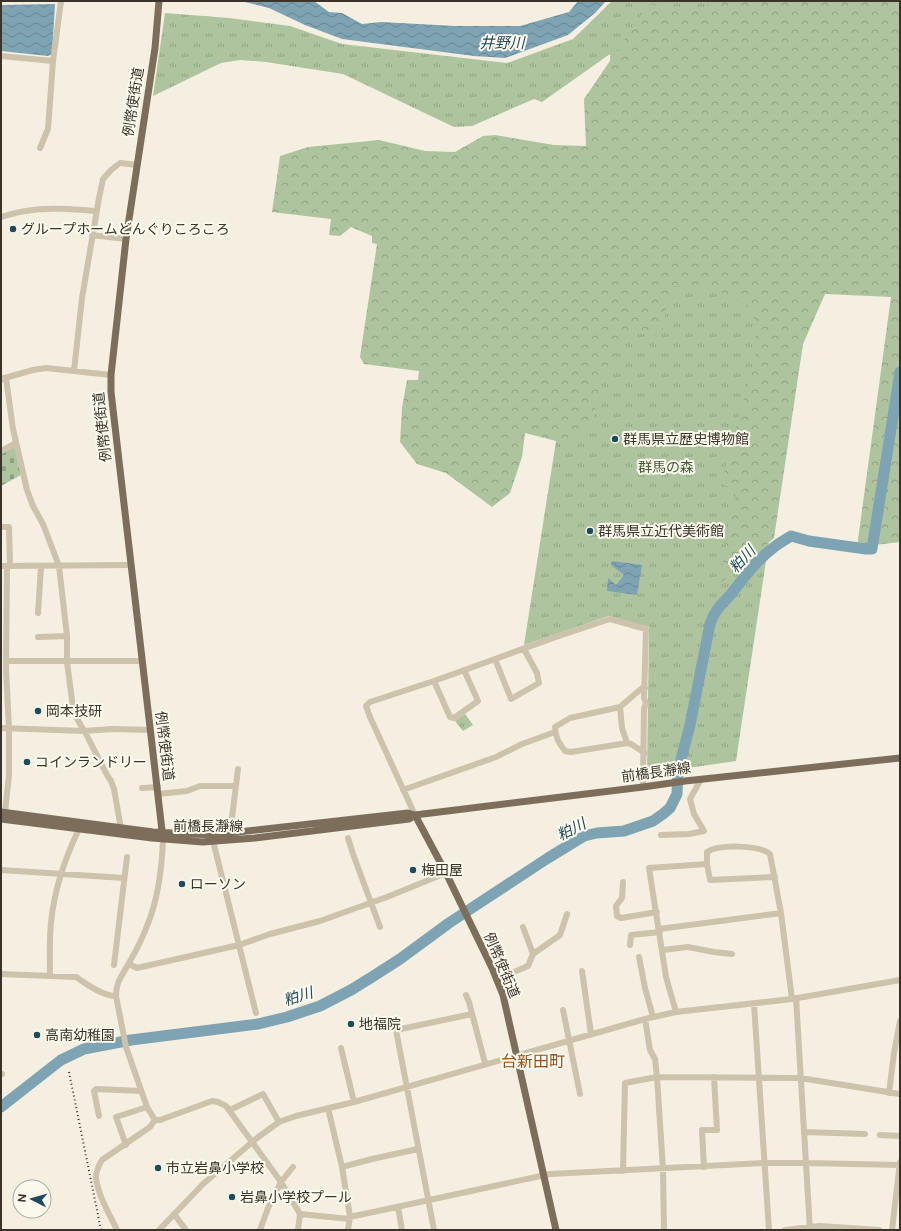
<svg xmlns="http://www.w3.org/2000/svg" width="901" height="1231" font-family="'Public Sans','Noto Sans JP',sans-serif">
  <defs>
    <pattern id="grass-tufts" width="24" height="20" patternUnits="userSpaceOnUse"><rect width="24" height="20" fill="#aec49f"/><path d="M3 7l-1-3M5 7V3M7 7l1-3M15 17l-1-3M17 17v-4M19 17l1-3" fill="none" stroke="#8fa082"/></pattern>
    <pattern id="forest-crowns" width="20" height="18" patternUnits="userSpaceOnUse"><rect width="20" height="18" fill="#aec49f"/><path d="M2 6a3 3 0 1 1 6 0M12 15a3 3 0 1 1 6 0" fill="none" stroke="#8fa082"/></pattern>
    <pattern id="cemetery-stones" width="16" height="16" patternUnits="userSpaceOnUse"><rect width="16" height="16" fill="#aec49f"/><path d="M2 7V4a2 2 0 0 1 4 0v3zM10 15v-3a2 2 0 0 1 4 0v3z" fill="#8fa082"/></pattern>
    <pattern id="water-waves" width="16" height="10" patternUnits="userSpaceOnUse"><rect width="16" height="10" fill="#7ea3b2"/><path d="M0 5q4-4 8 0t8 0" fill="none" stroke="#688591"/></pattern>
  </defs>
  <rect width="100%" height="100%" fill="#f4efe0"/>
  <path fill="url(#grass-tufts)" d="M612,1H854L769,541L736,761L647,774L649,627L609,616L524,645L556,441L611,126L610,54L542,102L534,99L472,126L454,127L343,74L266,62L240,60L221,63L153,96L165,13L229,18L290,26L342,44L507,63L573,39Z
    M465,714L473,725L463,731L455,721Z"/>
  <path fill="url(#forest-crowns)" d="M708,1H900V542L857,547L891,297L825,294L803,344L774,538L719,584L736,491L721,483L757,351L753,309L715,289L670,286L661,337L621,330L612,374L600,377L593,424L568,441H556L525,433L522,457L510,493L492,507L446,473L417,464L400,442L402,408L407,380H418L419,371L364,364L360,357L377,244L372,243V236L351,227L340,236L329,235L331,219L272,212L280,156L308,147L379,140L425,151L455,152L483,136L495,135L554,145L586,146L584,99L648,5L707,8Z"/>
  <path fill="url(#cemetery-stones)" d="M15,447L21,475L1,486V454Z"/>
  <path fill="url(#water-waves)" d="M241,1H314L329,12L342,13L362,24L381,22L455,26H520L569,12L578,1H606L595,13L568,35L505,58L474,56L342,39L305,25L269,8Z
    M55,4L52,54L48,56L1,51V5Z
    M612,561L642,565L637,595L607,591L608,578L616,585L624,575L611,565Z"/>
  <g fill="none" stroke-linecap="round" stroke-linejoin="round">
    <path stroke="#7ea3b2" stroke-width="11" d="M1,1107L61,1060L84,1049L131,1040L258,1024L287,1017L320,1006L351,990L372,977L400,959L449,923L548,858L584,836L597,833L624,831L653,821L663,814L670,808L677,794L678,771L690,725L710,624C716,606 725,603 735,589C746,575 758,559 773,548C779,543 785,540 791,536L809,541L866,549H872L900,372"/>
    <path stroke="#cdc2ab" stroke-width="6" d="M1,56L53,61
      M40,148L48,129L53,61L61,1
      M1,217C9,215 17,212 26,211C49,207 72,209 96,211
      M92,235L126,239
      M74,371L82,298L99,198L103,179L111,170L120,163L137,165
      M6,378L13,429L27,490L33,506L43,524L59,566L67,636V662L73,708L76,717L86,734L107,775L111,781L114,789L120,823L119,827
      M1,379L33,370L46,368L111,375
      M1,451L16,443
      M1,527H9L10,566
      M1,566L131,565
      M38,613L41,567
      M38,637L67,636
      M495,659L511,699L539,683L537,673L524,649
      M6,661H142
      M434,681L450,717L454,718L478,701L464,670
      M620,707L622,728L627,743
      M1,728L84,731L112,729L150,730
      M645,753L631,744L627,743L571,752L565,751C559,743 555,737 555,727L570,718L620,707L642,688H645
      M142,788L158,787
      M403,790L496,757L522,744L555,732
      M158,794L187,791L200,786H235
      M5,812L9,775V728L6,669L7,566
      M415,815L370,717L366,706L370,702L434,681L556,637L610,619L646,629L644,698L646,703L644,709L643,787
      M230,834L238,769
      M661,835L689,834L704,831L694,814L690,799L701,779
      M348,838L353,854L380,927
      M163,839C162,867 158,900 147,926C142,939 136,951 129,963C122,976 116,981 116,996L126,1047L147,1107L155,1120H160L212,1101L218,1102L226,1106L281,1182L300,1214L349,1219
      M213,841L256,1013
      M707,864L710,880L775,877
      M1,870L124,878
      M623,882L622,898L616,906L617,916L621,918L657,912
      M523,927L533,954
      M659,929L781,913
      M630,945L631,935L660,932
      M663,950L688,947L714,952L732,954
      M639,957L645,988L653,1017
      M129,964L137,968L239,945L270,934L320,921L387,897L446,873
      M114,965L127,857
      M582,971L591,1034
      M1,974L76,977C86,984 104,997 116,996
      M50,976C50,958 49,941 51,923C54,891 65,858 79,829
      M497,979L528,966L533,954L560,935L567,914
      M466,995L469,1002L485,1063
      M796,998L810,1230
      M754,1004L769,1230
      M563,1010L580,1094
      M676,1012L666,977L649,868L707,864V852C718,844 760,845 770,854L781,913L792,999
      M645,1019L650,1050L655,1059L657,1077L663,1169L664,1230
      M341,1048L354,1102
      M1,1074H2
      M889,1093L894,1053L900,1021
      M328,1108L342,1167L350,1217
      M230,1110L263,1094L279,1122
      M99,1116L94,1091L96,1089L141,1091
      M804,1132L865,1134
      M880,1135L900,1136
      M126,1145L116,1117L147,1107
      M342,1167L372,1159L418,1149
      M704,1167L702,1130H717L714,1077
      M623,1171L625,1083L657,1077L800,1078L900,1094
      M398,1207L402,1230
      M174,1214L186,1230
      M117,1230C110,1215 97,1194 96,1177C96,1171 99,1165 102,1160L150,1127L155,1120
      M159,1230L203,1184L257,1138L279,1122L296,1116L354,1102L645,1019L676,1012L792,999L900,980
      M260,1230L268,1208L281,1182L293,1167
      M298,1230L300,1214
      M348,1230L350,1217L550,1174L765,1163H806L900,1165
      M434,1230L396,1030L472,1014
      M785,1230L820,1226L879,1230
      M892,1230L900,1162"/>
    <path stroke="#7c6e5b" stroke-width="7" d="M159,1L155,48L126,239L111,375V392L163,839
      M1,812L153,832L212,835L408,813L415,815L409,819L255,838L203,842L152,838L1,819
      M556,1230L503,995L492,968L446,873L415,815L643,787L685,781L900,758"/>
    <path stroke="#3a332a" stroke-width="2" stroke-dasharray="1 3" stroke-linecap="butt" d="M69,1072L101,1230"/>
  </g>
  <g fill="#1e4a5d" stroke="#fbf8ed" stroke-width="1.5">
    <circle cx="13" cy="229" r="4"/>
    <circle cx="615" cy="439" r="4"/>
    <circle cx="590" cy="531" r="4"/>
    <circle cx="38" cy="711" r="4"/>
    <circle cx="27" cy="762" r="4"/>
    <circle cx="413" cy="870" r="4"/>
    <circle cx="182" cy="884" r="4"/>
    <circle cx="351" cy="1024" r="4"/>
    <circle cx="37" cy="1035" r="4"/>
    <circle cx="158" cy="1168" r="4"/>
    <circle cx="232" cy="1197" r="4"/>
  </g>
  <g text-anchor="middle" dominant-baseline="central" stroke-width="4" stroke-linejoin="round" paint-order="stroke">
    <g font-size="14" fill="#3a332a" stroke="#fbf8ed">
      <text transform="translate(133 102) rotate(-81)">例幣使街道</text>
      <text transform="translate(102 427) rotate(-96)">例幣使街道</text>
      <text transform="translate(165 746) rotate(83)">例幣使街道</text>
      <text transform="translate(656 772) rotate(-8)">前橋長瀞線</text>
      <text x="208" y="826">前橋長瀞線</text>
      <text transform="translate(502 965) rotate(67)">例幣使街道</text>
    </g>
    <g font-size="14" fill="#3a332a" stroke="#fbf8ed" text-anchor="start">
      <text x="21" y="229">グループホームどんぐりころころ</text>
      <text x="623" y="439">群馬県立歴史博物館</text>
      <text x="598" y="531">群馬県立近代美術館</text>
      <text x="46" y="711">岡本技研</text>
      <text x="35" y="762">コインランドリー</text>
      <text x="421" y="870">梅田屋</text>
      <text x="190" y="884">ローソン</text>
      <text x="359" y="1024">地福院</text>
      <text x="45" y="1035">高南幼稚園</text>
      <text x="166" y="1168">市立岩鼻小学校</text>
      <text x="240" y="1197">岩鼻小学校プール</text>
    </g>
    <g font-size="14" fill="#3e592d" stroke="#fbf8ed">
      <text x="666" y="467">群馬の森</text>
    </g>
    <g font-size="15" font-style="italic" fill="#1e4a5d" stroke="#fbf8ed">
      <text x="502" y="42">井野川</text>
      <text transform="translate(742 559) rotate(-47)">粕川</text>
      <text transform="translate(571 829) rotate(-27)">粕川</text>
      <text transform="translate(298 996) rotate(-17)">粕川</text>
    </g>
    <g font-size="16" fill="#8c5421" stroke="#fbf8ed">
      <text x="533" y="1061">台新田町</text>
    </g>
  </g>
  <rect width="901" height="1231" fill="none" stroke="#3a332a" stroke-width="4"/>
  <g transform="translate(32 1199) rotate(276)"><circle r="19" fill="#fbf8ed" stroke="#aea99f"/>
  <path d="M0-3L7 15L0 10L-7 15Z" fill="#1e4a5d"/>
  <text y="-6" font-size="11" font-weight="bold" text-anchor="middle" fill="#3a332a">N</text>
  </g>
</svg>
